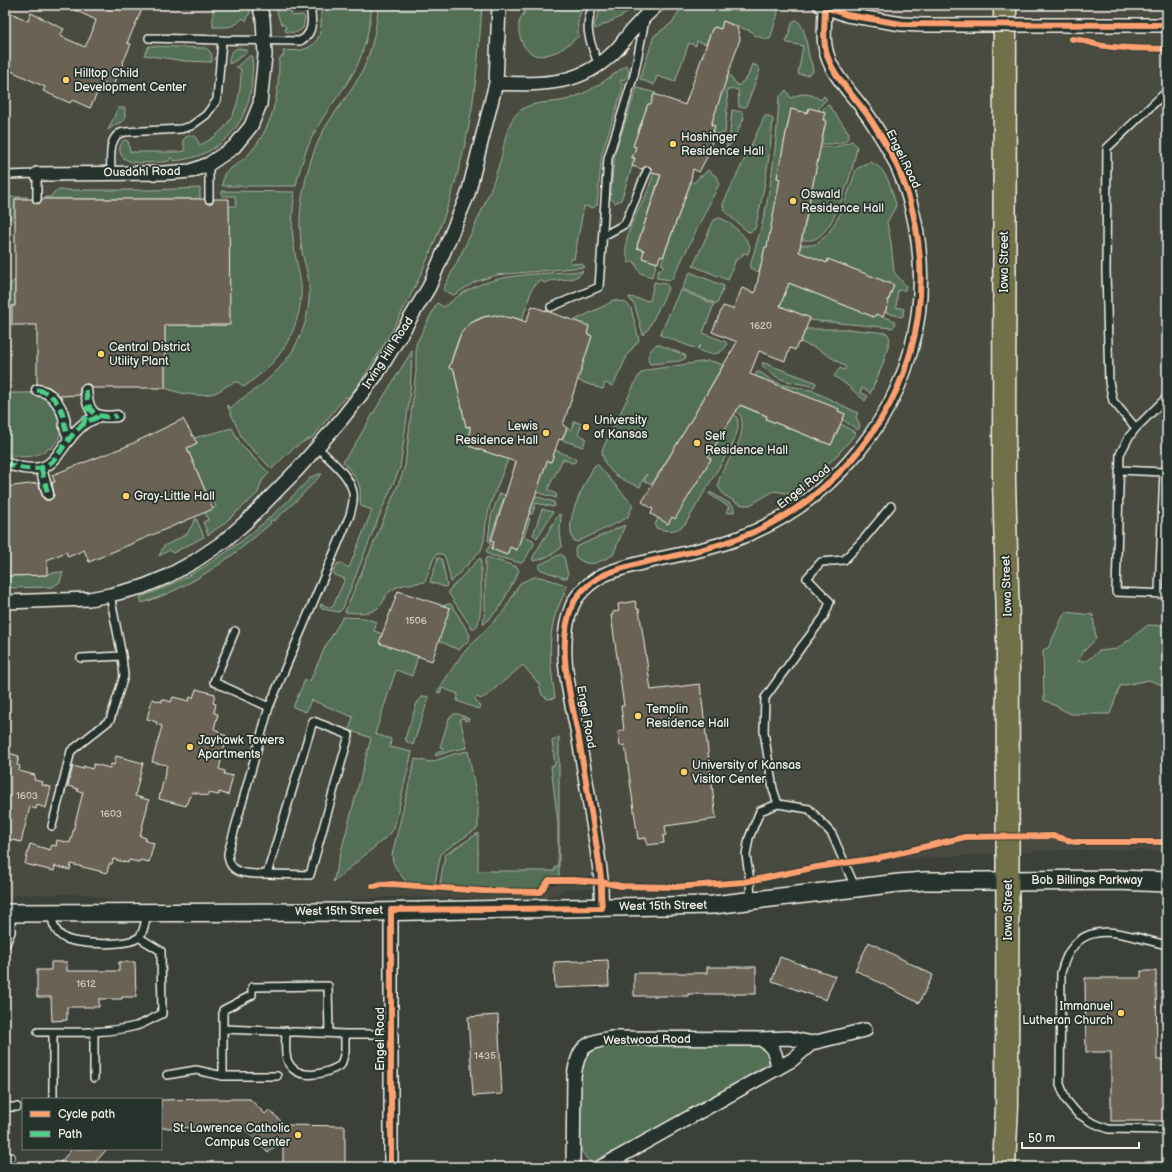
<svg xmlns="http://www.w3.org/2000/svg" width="1172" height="1172" font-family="'Balsamiq Sans',sans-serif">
  <rect width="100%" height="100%" fill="#3b4139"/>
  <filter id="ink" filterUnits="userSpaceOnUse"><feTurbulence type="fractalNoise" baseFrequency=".025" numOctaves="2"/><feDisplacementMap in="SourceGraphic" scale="8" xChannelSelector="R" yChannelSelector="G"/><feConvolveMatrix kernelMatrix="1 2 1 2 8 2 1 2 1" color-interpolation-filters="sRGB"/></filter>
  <g filter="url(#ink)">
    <path fill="#494b41" d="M5,5H1167V851L1140,850H1059L898,859L872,862L725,886L686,889H567L546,898L535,899L386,897L319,902L116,901L87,894H21L5,898Z"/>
    <path fill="#537057" stroke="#a4b0a0" d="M213,5H248L250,12L246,21L243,18C233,29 226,27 213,27Z
      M275,5H290L292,16L303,15L305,18L303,28C297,34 292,33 285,31L286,27L280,22Z
      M329,5H372C370,27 365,50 355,70C344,90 329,107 318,126C307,145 300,166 296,186H222L224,174C231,167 241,163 248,155C272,129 279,97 279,62L280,58L284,55L283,51C289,50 295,51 302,50C324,44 321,25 321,8L322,6Z
      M378,5H482C480,39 477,74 472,108C455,213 410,312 349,398L345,397L312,438C295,444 284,457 272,469L243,440L227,405L231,408C235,405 236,402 240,400C266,383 289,364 301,334C307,321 310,302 309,287C309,275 304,263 302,251C299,230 299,209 304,188C308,166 315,145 326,126C338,107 353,90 363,70C372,49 377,27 378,5Z
      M523,5H585C578,14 576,25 579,36C569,44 559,53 546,55C527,60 517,39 519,23C520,19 523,15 525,11Z
      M602,5H634L624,15L595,29L594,25Z
      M692,5H770L777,8L778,13L770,39H765L754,35L753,32L723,21L721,29L714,27L713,29H712L706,44L697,41L696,46L689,43L675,82L657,76L654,85L640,79L654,36L673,22L679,11Z
      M797,20C807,30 806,44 809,56C811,62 813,67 813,72L807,75L798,74L803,46L788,43L786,42L793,21Z
      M149,46L205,48C212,51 212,55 212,62L185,61L144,55Z
      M240,48L248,51L235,61L229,64C229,55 231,49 240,48Z
      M251,55C254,62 252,72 252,79C250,124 219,158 173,161V158H170L169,161L164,162C152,162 123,167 120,152C119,147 121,143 124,140L128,141L130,152H177L185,151L183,140L187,136L194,135L200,145C233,130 241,103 241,69L236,67Z
      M752,64L757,66L760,70L746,107H739L738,89L727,90L728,107L727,108L725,133L714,134V133L713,132L714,126L711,125L728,73L738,86L748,76Z
      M626,65C631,70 628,75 624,80L622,79L620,82L623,84L622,91L602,153L597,205L593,208L584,206L574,259H570V263L582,264L585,267L496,275L475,282L454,295L443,290C463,249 486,208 499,165C505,147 505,121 521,110C533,101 552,103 566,100C589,93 607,80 626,65Z
      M637,88L656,93L654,94L651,104H648L633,146L636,147L632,158H635L621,200L615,203L610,198L615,152Z
      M786,90L791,98C802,92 810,93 821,100L824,96L827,99L820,106L819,110L807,113L791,109L777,177L785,180L767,247H765L759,272L750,268V266C755,248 761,230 765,212C773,174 777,136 779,98Z
      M828,104L849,133C850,145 830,144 821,144L826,120H823V109Z
      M118,108H125V120L115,125L108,130Z
      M732,110L742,112L744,118L731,144L726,148L730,132Z
      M765,116H769L773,119C770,156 764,192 755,229L750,232L747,231L726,213L724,210L723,204Z
      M852,141L857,147C853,170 837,226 817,238C812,241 807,240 802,240L820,147H835Z
      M870,162C887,167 891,189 896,204L895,208L887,222L891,243L894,272L906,286L905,290H898L896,307L904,309L903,316L901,317L885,312L894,285L828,260L827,263L799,252L801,245H812L818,243L828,234L842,211L856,170L862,165Z
      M663,167L637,245L638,246L637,248L644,250L642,258L657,263L652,277L640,273L634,261L629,263C620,241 633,221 643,201H644L654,173Z
      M708,170L718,178L719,184L673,278L671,280L656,278L659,269H662L664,265L661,264L690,184L696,181L700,176H702Z
      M200,188V199H45V197H51L54,192L59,190H150Z
      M222,191L295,192C292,212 291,232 295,252C296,263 300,274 301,285C303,312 291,343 272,363C264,372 254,379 244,387C242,385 239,382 236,382C230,383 224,388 219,391C203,399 181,394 165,388V325H229V206H236L235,196H222Z
      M5,197H27V199H15V221L5,213Z
      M719,218C728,219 748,238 750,247L748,254L743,253L742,256H740L738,259H736L728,280L693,266L714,220Z
      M583,271C574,284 556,277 544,283L542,281H538L532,289L522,320L512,317L510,319C493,312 473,316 462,332C456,342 453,356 449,368L454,370L466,427H473L469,438V446L508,459L490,505L486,523L484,541L481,550L451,582L446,560L444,555L442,554H437L433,560L425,582C414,584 402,583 392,590C385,594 385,600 381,605C374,615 356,613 345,612L402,475L405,466L416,371V344L437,303L444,307C452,301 461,293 470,289C504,272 545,274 583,271Z
      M690,272L724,286L717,304L682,289Z
      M15,280V306L5,307V288Z
      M654,282L666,284L669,287L649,328L643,335L635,306L629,298V297L650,301Z
      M789,283L874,317L876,314L893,320L896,324L892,328L809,320L810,318L780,306Z
      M680,290L714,304L703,333L726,342L727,345C720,357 709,355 698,350L700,345L697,349L660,335Z
      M612,300L625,302L631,308L639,340L628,354L613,386L605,383L603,389L595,387V385L593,386L577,380L592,336L587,334L589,326L573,321L610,303Z
      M806,329H847L887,333L890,339L883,364L870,394V392L862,388L860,392L868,396L865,401L847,385L834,376L840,368L844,370L846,367L818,349L800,342Z
      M657,344L685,355L686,358L680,361L650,364C645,358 651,348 657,344Z
      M412,351L410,395L400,468L382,509L343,608L339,612L322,609L320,607L321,604L331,608L333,606L345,579L335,575L333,572L337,564L340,563L349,568L372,510L361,506C359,501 361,495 360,489C358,477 349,471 343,461L354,446L374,412Z
      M708,361L715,362L723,365L683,434L652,484L644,481L647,475L646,474L640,487C622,480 603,472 602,450L637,379L641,373L647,370Z
      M762,363H764L815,382L816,384L814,387C797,382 781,383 768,371C764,368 763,367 762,363Z
      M757,372H760L773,381L784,385L811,390L858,413L856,417L860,426L858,430L843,420L845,414L838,411V409L755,376Z
      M5,393H37V396H47L57,405L62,427L59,438L51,449L49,448C38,456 27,459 14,455L13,457L5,453Z
      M739,405L768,417L766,419L831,445L841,424L856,433C838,456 817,476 794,493L791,494L774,491L750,505H743L737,503L724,495L718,486C720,462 748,447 741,416L736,411Z
      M734,414L736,416L738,420V429L733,444L686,523C678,532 668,532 656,528L655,525L658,518L672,517L711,459L708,457Z
      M574,421L582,424L578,434L586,438L583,447L562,440L567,428L571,430Z
      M232,428L241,445L269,473L262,481L258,493L255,496L222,525L208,535L203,522L208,520L205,512L216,507L212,498L209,499L187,448L194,438Z
      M555,450L574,458L576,460L575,462L572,463L563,459L548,489L557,495L556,498L536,492L547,461L551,462Z
      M597,464L633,505L627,518L577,542L574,541C562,522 585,484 594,466Z
      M319,474H322L297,500L274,521L272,520L270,521L271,523C233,557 191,588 142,603L140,597C204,576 266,526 311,477Z
      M710,492L732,505L734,508V512L729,513L726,512L729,507L709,494Z
      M500,493L505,495L490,539L494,542L492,549L507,555L510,547L517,550L527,518L530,519L524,536L533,540L534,544L524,561L521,563L490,555L486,551L491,544L488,540L491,516Z
      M535,496L554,502L555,506L553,507L536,503L532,514H529Z
      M542,509L553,512L537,538L533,535Z
      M559,514L561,515L560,532L562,547C556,553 540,561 533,561V557Z
      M196,518L204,537L173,553L170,550L159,556L164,546L187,534Z
      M625,525L613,555C599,562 589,569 576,557L575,551L576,547Z
      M561,554L564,557L568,575L567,578H564L539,569V565Z
      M487,557L517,567L519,571L500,607L484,624H483L485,609V559Z
      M438,558H440L442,560L447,586L445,587L430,582Z
      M480,558L481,559C481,573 483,615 477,626C475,629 475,628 472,628L449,594V590Z
      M63,572L60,582L52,587L5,588V576L47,575L49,573Z
      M534,577H541L566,585L567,587C564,595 560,602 557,610C546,639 551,669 555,698L548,699L542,695L539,684L523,665L486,696L480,699L478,697L475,699L480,707L478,709L457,701L458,694L442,688L440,693L437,692L452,669L463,653L504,611L520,583Z
      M448,604H451L470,635L469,640L459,650L439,641L443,606Z
      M1065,612L1093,615L1096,639L1084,651L1078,661H1086L1099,651L1117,649L1148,625L1167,626V687L1149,680L1120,686L1110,714H1071L1044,700L1043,650L1048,648Z
      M343,617L364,618L377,622L374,631L383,634L380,643L418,656L412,676L396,670L375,734L391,739L390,747L412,752L394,828L390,834L333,882L371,738L349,730L353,717L311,700L306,712L293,707L305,680L310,681L325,647Z
      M423,696L429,697L413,745L407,742L405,738L417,703Z
      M454,714H459L469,719V720L465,721L464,718L460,719L467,748L454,750L436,756L435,755L438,751H442L443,748L440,747L449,718Z
      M559,737V877L548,878L538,889H481L441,885L440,883L445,855L478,833V871H555V867L558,866V824L551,766L555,765L552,741Z
      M468,751L478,804V828L441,853L435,883L434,885L409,883L406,882C400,873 392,866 392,855L415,759L431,762L454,754Z
      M618,1044L758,1045C767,1049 774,1058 765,1066C709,1099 653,1132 595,1161L591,1162L586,1158L581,1150L579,1115L580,1075L584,1059L588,1053L594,1048L603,1046Z"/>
    <path fill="#6b6254" stroke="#f4f1e8" d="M64,5H144L127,43L131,44L112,88L102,83L90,108L72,100L70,103L43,91L45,87L5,68V10L28,21L31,13L64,29L60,36L85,47L91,35L96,20Z
      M723,21L737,27L740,39L711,125L715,126L710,140L712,141L707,157L699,172L693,169L690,184L663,257L660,256L658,263L642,258L644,250L637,248L638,246H637L661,175L652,173L651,168L649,166L644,167L642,169L632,166L635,158H632L636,147L633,146L648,104H651L654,94L685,105L712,29H713L714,27L721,29Z
      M809,108L825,112L823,120H826L799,252L827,263L828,259L894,285L888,301L889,302L883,317L876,314L874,317L789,283L780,306L810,318L800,343H798L795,350L790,348L785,361L759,351L750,374L839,409L838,411L845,414L831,445L766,419L767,416L740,405L708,457L711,459L675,519L672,517L668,524L651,514L653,509L642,502L680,439L737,342L712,332L723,306L733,309L742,288L755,293L765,247H767L780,179L777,178L791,109L807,113Z
      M15,199H32L33,202L37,204L40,203L42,199H204L206,203L209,204L213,202L214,199H229L230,325H165V388H92L89,384H86L80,387V395L60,396L49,387L37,384V325H12V306H15Z
      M532,306L589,326L587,334L592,336L563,425L567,428L562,440L559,439L551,462L547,461L517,550L510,547L507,555L492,549L494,542L491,541L516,462L469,446L470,426L466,427L454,370L449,368L461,333L471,323L484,317L495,315L511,318L512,317L526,322Z
      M183,419L197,443L187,448L213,509L89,562L84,550L68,557L66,552L47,560V575L5,576V487L38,483L43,498L46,500H50L54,495L52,482H55L52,475L127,446Z
      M398,591L450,608L432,661L379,643Z
      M635,601L637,609H639L651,690L700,684L716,819L665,826L666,835L663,836L664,843L647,845L646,838L638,839L625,745L620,746L618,732L624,731L621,706H624L611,615H613V612L619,611L618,604Z
      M196,689L215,694L213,703L216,704L214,713L218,714L214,729L219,731L218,733L227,736L219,769L225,771L224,774L233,776L228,795L219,792V795L208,793V796L192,792L191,797H189L186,806L159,799L167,765L152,762L162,726L156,724L157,722L147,719L152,699L162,702V699L171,702L173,697L189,701L190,697L193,698Z
      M5,752L19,756L17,765L20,766L19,771L35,775L34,780L43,782L42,785L51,787L46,808L37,805L36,809L30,807L21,842L5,838Z
      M116,756L143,763L135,796L149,800L140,836L146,838L145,841L154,843L149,862L140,860L139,862L129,860L128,863L113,859L112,864H109L107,873L71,864L70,870L55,866L54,871L25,864L30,844L50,850L52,845L56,846L57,840L70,843L83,792L77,791L78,789L68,786L73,766L83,769V766L92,769L94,764L110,768L111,764L114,765Z
      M869,942L933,975L919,1003L855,970Z
      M780,957L835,976L826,1000L772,981Z
      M608,960L609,986L555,988L554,962Z
      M51,962H67V971H119V962H135L136,997H122V999H99V1007H67V1020L52,1021L51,997H37V970H51Z
      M707,967H756V994H688V996H634V973H707Z
      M1141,971H1156L1157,1060H1165V1121H1111V1052H1086L1085,978H1141Z
      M498,1015L502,1094L473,1096L468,1017Z
      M206,1099H250L265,1114L269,1110L285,1125L345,1126V1167H283V1139L268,1153L243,1127L161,1128V1100Z
      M72,1149H107L91,1167H56Z"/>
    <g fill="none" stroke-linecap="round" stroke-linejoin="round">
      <g stroke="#f4f1e8" stroke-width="10">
        <path id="service" d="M594,5C582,27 591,44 599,66
          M149,38L222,40
          M209,164V199
          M111,173C111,159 107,134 125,132L181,129L191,126L206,115L217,100L222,40L300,41C313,35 313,21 310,8
          M5,175L37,174V199
          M603,236L625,224L647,171
          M551,307L599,287L608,158L634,75L645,20
          M1167,397L1136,428L1129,437L1120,454L1116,592L1167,594
          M1136,428L1113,401L1109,382L1106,271L1107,148L1167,91
          M1119,470L1164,472L1159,594
          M235,631L214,682L269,707
          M81,658L122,656L110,595
          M778,804L773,789L764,732L765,698L802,646L824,617L830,602L807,578L821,562L844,560L864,539L891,506
          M52,826L71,751L110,720L124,676L122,656
          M267,874L310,875L349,735L313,721L267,874C250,874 228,876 228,853L269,707L350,515C352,508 354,501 353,493C350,475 330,460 317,447
          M751,901L750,881L746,855L749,838L760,811L778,804L809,809L832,834L855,887
          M51,913C53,923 54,931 63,937C73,945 132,947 140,936C145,930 145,920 147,912
          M1167,945C1123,935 1076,912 1061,973L1060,1084L1066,1100L1077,1113L1091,1122L1108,1129L1167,1130
          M5,946L11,932V913
          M223,1029L345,1034H391
          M286,1031C286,1041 284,1053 288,1062C298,1082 326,1074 341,1065L345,1052V1034
          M38,1032C71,1032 104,1034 136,1026C145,1023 153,1018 162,1014L161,951L140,938
          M53,1032V1099
          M94,1032V1078
          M167,1075L196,1070L223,1076
          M277,1076H223V1010L252,995V987L328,986L329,1033
          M5,1107H17
          M5,1157H11"/>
      </g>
      <g stroke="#f4f1e8" stroke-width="13">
        <path id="pedestrian" d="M37,390C51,391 61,405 64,418C65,421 64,424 65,427C66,431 68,435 70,439
          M86,390C88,413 94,419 117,416
          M5,463C61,483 52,448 85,423C89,420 95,419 99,416
          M41,468L48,494"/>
      </g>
      <g stroke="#f4f1e8" stroke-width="16">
        <path id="minor" d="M820,5L847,15L902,24L922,25
          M1071,25H1167
          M496,83C543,85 583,86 618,48C623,42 628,35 633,29C641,20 649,12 657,5
          M37,174L164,173L191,171L209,164L234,147L251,126L260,104L265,55L263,19L259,5
          M5,602L89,599L110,595L142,587L166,577L195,561L223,542L247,521L297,470L341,420L377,374L429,287L468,194L496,83L499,5
          M602,908C601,898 601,889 601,879C599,861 596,842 593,823C588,794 583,764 578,734C570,694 556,646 572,606C577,594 587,585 598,578C607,572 620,569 630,566C666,556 704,552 739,538C833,502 904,416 918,316C926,256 915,193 884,141C878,132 873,122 866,113C851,92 829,73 825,46C823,34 825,20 825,7
          M761,1039C775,1048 775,1052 778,1067
          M391,1167V910
          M573,1167L574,1076C578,1048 584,1042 612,1038L761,1039L789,1038L812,1043
          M601,1167L792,1060L812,1043L865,1030"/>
      </g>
      <g stroke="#f4f1e8" stroke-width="20">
        <path id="tertiary" d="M5,913L373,912L713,905L899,883L925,881H1008"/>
      </g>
      <g stroke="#f4f1e8" stroke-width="22">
        <path id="secondary" d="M1008,881L1117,880L1167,882"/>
      </g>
      <g stroke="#f4f1e8" stroke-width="25">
        <path id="trunk" d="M1004,1167L1007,1106L1008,623L1004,480L1005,5"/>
      </g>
      <use href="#service" stroke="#26332d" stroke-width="7"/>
      <use href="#pedestrian" stroke="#26332d" stroke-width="10"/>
      <use href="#minor" stroke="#26332d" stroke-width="13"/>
      <use href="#tertiary" stroke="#26332d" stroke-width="17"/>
      <use href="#secondary" stroke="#26332d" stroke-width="19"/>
      <use href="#trunk" stroke="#71704a" stroke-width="22"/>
      <g stroke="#f4f1e8" stroke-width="16" stroke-linecap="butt">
        <path id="minor-bridge" d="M922,25H1071"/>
      </g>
      <use href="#minor-bridge" stroke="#26332d" stroke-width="13"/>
      <path stroke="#4dcf88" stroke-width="5" stroke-dasharray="10 5" stroke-linecap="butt" d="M37,390C51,391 61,405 64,418C65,421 64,424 65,427C66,431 68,435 70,439
        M86,390C88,413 94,419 117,416
        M83,426L88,406
        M5,463C61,483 52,448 85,423C89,420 95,419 99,416
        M41,468L48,494"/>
      <g stroke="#26332d" stroke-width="8">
        <path id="cycleway" d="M1072,39C1084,39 1093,45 1105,46C1125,49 1146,48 1167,49
          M373,886L392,884L482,891L540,892L549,880H573L601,882L621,886L675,887L744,882L817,867L878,858L965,837L1053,836L1075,842H1167
          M391,1167V910L602,908C601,898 601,889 601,879C599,861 596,842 593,823C588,794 583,764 578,734C570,694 556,646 572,606C577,594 587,585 598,578C607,572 620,569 630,566C666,556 704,552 739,538C833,502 904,416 918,316C926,256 915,193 884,141C878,132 873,122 866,113C851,92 829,73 825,46C823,34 825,20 825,7L847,15L902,24L1167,25"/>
      </g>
      <use href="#cycleway" stroke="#fca06f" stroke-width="6"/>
    </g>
  </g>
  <g fill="#ffd166" stroke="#26332d" stroke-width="1.5">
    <circle cx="66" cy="80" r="4"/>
    <circle cx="673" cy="144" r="4"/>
    <circle cx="793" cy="201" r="4"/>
    <circle cx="101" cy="354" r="4"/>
    <circle cx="586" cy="427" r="4"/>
    <circle cx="546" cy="433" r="4"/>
    <circle cx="697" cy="443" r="4"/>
    <circle cx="126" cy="496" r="4"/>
    <circle cx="638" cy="716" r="4"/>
    <circle cx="190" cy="747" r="4"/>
    <circle cx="684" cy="772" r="4"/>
    <circle cx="1121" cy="1013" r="4"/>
    <circle cx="298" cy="1135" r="4"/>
  </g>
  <g text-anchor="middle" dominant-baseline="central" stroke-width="3.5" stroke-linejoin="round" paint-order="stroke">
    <g font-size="10" fill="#d2cdc3">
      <text x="761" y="326">1620</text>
      <text x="416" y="621">1506</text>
      <text x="27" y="796">1603</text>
      <text x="111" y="814">1603</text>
      <text x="86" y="984">1612</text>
      <text x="485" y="1056">1435</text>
    </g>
    <g font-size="12" fill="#f4f1e8" stroke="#26332d" text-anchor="start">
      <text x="74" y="73">Hilltop Child<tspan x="74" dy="14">Development Center</tspan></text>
      <text x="681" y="137">Hashinger<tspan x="681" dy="14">Residence Hall</tspan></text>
      <text x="801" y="194">Oswald<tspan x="801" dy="14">Residence Hall</tspan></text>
      <text x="109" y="347">Central District<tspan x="109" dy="14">Utility Plant</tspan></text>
      <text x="594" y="420">University<tspan x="594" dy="14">of Kansas</tspan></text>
      <text x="538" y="426" text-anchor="end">Lewis<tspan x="538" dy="14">Residence Hall</tspan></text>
      <text x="705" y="436">Self<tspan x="705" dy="14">Residence Hall</tspan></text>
      <text x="134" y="496">Gray-Little Hall</text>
      <text x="646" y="709">Templin<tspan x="646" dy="14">Residence Hall</tspan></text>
      <text x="198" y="740">Jayhawk Towers<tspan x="198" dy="14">Apartments</tspan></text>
      <text x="692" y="765">University of Kansas<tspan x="692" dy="14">Visitor Center</tspan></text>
      <text x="1113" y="1006" text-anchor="end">Immanuel<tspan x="1113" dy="14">Lutheran Church</tspan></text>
      <text x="290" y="1128" text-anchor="end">St. Lawrence Catholic<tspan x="290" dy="14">Campus Center</tspan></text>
    </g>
    <g font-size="12" fill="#f4f1e8" stroke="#26332d">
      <text transform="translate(903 159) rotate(64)">Engel Road</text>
      <text transform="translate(142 172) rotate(-1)">Ousdahl Road</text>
      <text transform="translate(1004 262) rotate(-90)">Iowa Street</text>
      <text transform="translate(388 353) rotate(-57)">Irving Hill Road</text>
      <text transform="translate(804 487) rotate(-38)">Engel Road</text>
      <text transform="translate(1007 586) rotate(-92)">Iowa Street</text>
      <text transform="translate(586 717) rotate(80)">Engel Road</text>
      <text x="1087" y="880">Bob Billings Parkway</text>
      <text transform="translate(663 906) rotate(-1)">West 15th Street</text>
      <text transform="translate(1008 910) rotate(-90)">Iowa Street</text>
      <text transform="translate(339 911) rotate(-1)">West 15th Street</text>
      <text transform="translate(380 1039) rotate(-90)">Engel Road</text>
      <text transform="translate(647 1040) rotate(-1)">Westwood Road</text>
    </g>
  </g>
  <rect width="1172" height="1172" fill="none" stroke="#26332d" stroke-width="20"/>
  <rect x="10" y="10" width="1152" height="1152" fill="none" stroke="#f4f1e8" stroke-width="1.5" filter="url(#ink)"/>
  <rect x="22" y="1098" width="140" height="52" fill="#26332d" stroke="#787f78"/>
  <rect x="30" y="1111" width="20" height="6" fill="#fca06f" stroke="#787f78"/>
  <text x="58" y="1118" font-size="12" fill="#f4f1e8">Cycle path</text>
  <rect x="30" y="1131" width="20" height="6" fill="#4dcf88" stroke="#787f78"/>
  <text x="58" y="1138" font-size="12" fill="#f4f1e8">Path</text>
  <path d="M1022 1142v6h117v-6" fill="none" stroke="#f4f1e8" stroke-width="2"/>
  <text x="1028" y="1142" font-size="12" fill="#f4f1e8" stroke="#26332d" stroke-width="3" paint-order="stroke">50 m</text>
</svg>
